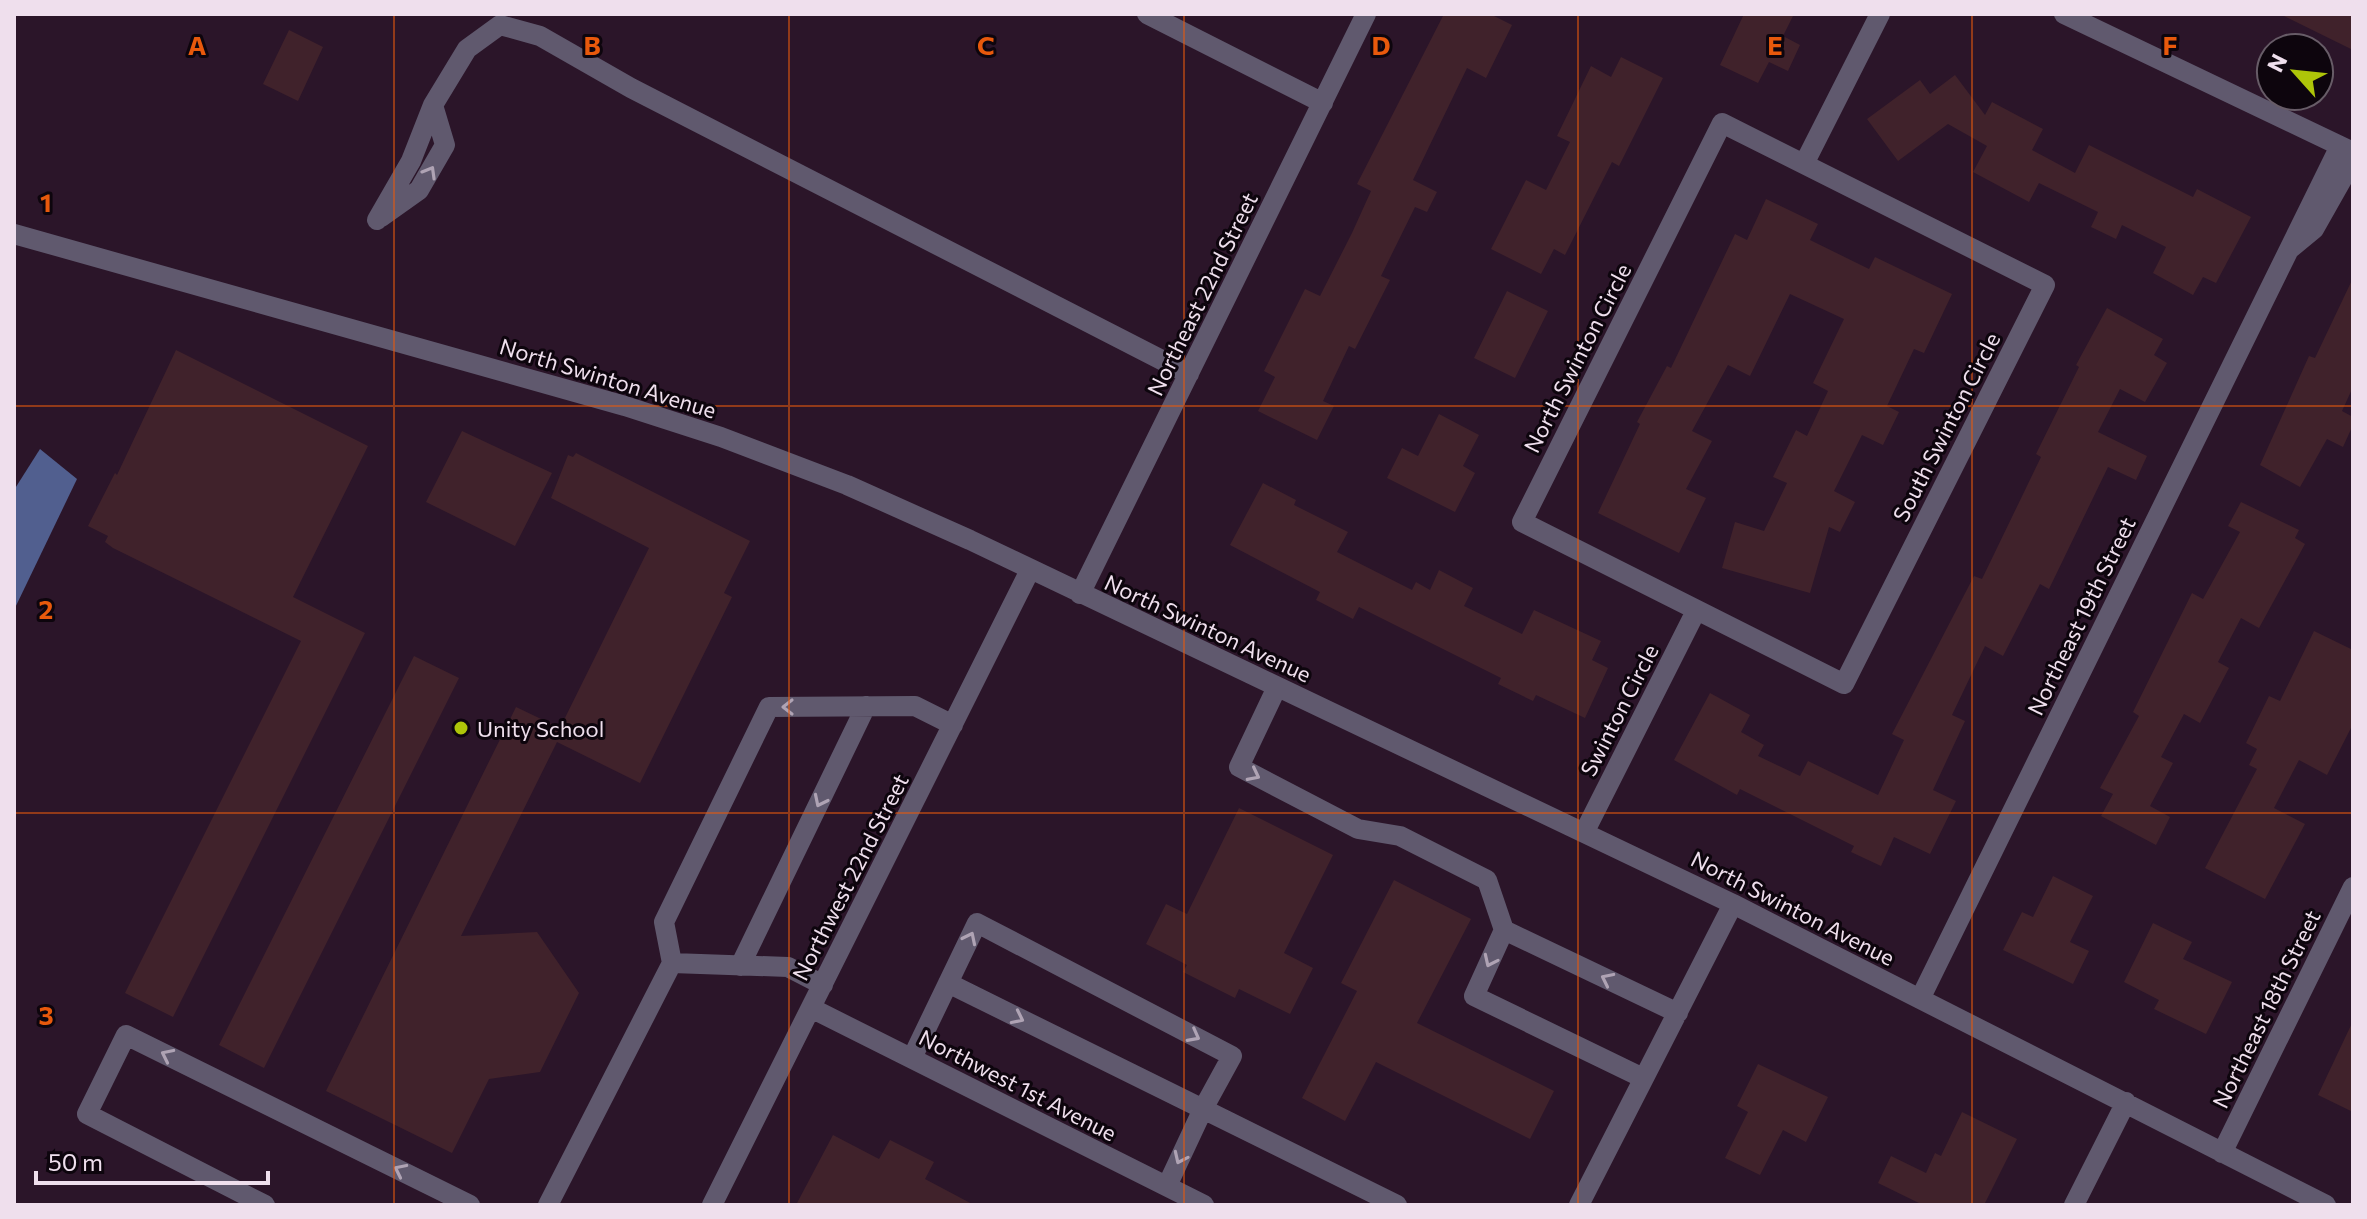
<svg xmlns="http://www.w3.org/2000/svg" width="2367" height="1219" font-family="Commissioner,sans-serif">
  <rect width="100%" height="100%" fill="#2b1529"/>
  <path fill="#515f8f" d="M40,449L77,479L14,610V490Z"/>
  <path fill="#40222b" d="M1444,14H1490L1512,25L1486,78L1467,68L1413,180L1437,192L1427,212L1415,207L1381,276L1390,280L1355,349L1349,346L1323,401L1334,406L1317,440L1258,411L1275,377L1264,371L1305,289L1320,296L1352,233L1371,191L1357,184Z
    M1744,14H1794L1783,36L1800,45L1788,71L1769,62L1758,83L1720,65Z
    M2280,14H2353V50Z
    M289,30L323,47L298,101L263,84Z
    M1621,57L1663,78L1619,166L1612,162L1565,255L1554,249L1541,274L1491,249L1526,180L1546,190L1570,142L1557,136L1591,66L1611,77Z
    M1955,75L1985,115L1992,102L2043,129L2032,150L2075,173L2089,145L2193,197L2197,189L2251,217L2216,283L2203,277L2193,295L2153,273L2166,247L2122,225L2116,239L2091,227L2098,212L2039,183L2029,202L1973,172L1987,146L1948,124L1898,161L1867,119L1920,80L1930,94Z
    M1766,199L1818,224L1810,240L1869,269L1875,257L1952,294L1924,353L1914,349L1887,406L1899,412L1883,445L1862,435L1834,491L1855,502L1840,532L1829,527L1810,593L1722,568L1735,522L1764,531L1787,483L1773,477L1796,430L1807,436L1828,391L1813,383L1844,319L1790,294L1750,376L1728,365L1692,431L1712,441L1686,489L1706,498L1679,553L1598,513L1640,424L1637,422L1667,366L1671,368L1735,234L1747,240Z
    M2353,278V387L2342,411L2353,417V425L2343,447L2327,439L2300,487L2260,465L2309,356L2315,358Z
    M1507,291L1548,311L1515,378L1474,358Z
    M2107,308L2163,339L2154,355L2167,363L2145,402L2120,389L2098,432L2147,456L2136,480L2108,467L2049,589L2040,584L2003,656L1985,646L1952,715L1965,721L1933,790L1956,801L1930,854L1894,837L1881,866L1851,852L1854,846L1740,789L1737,795L1674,760L1710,693L1750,715L1741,732L1764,745L1758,756L1800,776L1808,761L1878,795L1904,740L1892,734L1974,576L1982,579L2041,457L2036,454L2079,367L2076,365Z
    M176,350L368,446L293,597L365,633L173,1017L125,993L301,641L113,548L105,542L108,536L88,526L115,473L117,475Z
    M1439,414L1479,435L1463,466L1475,473L1455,512L1387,478L1402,448L1418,456Z
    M462,431L552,473L515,546L426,502Z
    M576,453L750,541L724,593L732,597L640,783L557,742L461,936L537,932L579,993L540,1072L489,1079L452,1153L326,1091L516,707L560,728L649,548L551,498L568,455L573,457Z
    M1263,483L1296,500L1294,505L1348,532L1337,552L1412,590L1416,582L1430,590L1439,570L1473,588L1464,606L1522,634L1534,610L1601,641L1592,660L1608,668L1585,718L1536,695L1533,701L1498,684L1501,678L1359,607L1353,619L1316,600L1320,592L1230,545Z
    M2241,502L2299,530L2295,538L2305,544L2259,628L2241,618L2218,662L2229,668L2200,723L2184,714L2161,757L2173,763L2150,806L2170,817L2156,845L2101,816L2113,794L2100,788L2139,716L2133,712L2192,593L2203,599L2240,532L2228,526Z
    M2314,631L2353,650V724L2327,775L2299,760L2274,808L2305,824L2265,899L2205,868L2257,769L2249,765L2257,749L2246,743L2269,696L2280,701Z
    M414,656L459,678L264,1068L219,1045Z
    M1239,808L1333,855L1284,953L1313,968L1290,1014L1239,989L1235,998L1183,972L1187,965L1146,944L1166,904L1187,914Z
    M2053,876L2093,896L2070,942L2089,951L2073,984L2003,950L2022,912L2033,917Z
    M1394,880L1471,919L1417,1023L1554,1091L1530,1139L1376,1062L1345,1121L1302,1098L1357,991L1341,983Z
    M2153,923L2192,942L2183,959L2232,982L2206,1034L2154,1009L2159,1000L2124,982Z
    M2353,1021V1112L2318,1095Z
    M1758,1064L1828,1097L1806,1142L1783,1130L1760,1175L1725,1158L1748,1112L1737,1106Z
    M1962,1112L2017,1139L1984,1205H1923L1878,1183L1891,1156L1926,1173L1935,1153L1941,1156Z
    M833,1135L879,1159L890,1140L934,1162L925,1179L974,1205H796Z"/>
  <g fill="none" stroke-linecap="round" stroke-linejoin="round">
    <path stroke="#60596e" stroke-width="20" d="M1147,14L1323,103
      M2064,14L2353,152
      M1722,123L2045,285L1844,684L1522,522Z
      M1804,164L1880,14
      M381,217L419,190L445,145L433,105
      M377,220L411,161L433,105L467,49L500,25L540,36L631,88L1189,374
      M14,234L625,406L721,437L847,485L970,540L1733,904L2326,1205
      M2291,248L2314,229L2353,160
      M1080,594L1366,14
      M1277,687L1239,767L1358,829L1400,836L1487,880L1504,930L1474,996L1643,1078
      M1585,831L1696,611
      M1504,930L1678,1013
      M672,963L664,922L769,707L915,706L953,725
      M740,966L866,706
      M948,983L1203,1109L1167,1186
      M1920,999L2340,146
      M811,1008L1204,1205
      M912,1058L977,923L1232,1056L1203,1109L1397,1205
      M2222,1153L2353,887
      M265,1205L87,1114L126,1035L470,1205
      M548,1205L672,963L788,967L823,985
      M712,1205L1030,570
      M1579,1205L1733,904
      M2074,1205L2126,1102"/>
  </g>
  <defs><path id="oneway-chevron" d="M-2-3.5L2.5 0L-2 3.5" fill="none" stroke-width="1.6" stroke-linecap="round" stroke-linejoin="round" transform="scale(2)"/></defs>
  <g stroke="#afa3b4">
    <use href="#oneway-chevron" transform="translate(430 172) rotate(-60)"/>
    <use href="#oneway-chevron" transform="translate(788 707) rotate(180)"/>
    <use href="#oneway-chevron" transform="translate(1254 775) rotate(27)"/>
    <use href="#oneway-chevron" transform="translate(820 801) rotate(116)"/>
    <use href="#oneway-chevron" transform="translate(970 938) rotate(-64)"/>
    <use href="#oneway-chevron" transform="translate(1490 961) rotate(115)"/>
    <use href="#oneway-chevron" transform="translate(1607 979) rotate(-154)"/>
    <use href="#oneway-chevron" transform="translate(1018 1018) rotate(26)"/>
    <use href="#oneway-chevron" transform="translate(1194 1036) rotate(28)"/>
    <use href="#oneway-chevron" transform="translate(167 1055) rotate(-154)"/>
    <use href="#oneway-chevron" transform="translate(1180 1158) rotate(115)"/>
    <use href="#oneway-chevron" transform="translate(400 1170) rotate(-154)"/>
  </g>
  <path fill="none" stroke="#e8590c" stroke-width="2" stroke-opacity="0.55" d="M394,14V1205M789,14V1205M1184,14V1205M1578,14V1205M1972,14V1205M14,406H2353M14,813H2353"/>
  <circle fill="#aec509" stroke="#0d050d" stroke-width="3" cx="461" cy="728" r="8"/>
  <g text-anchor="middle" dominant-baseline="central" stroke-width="6" stroke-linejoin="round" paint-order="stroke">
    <g font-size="22" fill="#efdfed" stroke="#0d050d">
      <text transform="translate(1202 294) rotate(-64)">Northeast 22nd Street</text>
      <text transform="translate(1577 358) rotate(-63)">North Swinton Circle</text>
      <text transform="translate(608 378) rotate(17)">North Swinton Avenue</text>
      <text transform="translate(1946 427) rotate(-63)">South Swinton Circle</text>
      <text transform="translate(2081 616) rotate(-64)">Northeast 19th Street</text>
      <text transform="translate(1208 628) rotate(25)">North Swinton Avenue</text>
      <text transform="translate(1619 710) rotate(-63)">Swinton Circle</text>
      <text transform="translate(850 877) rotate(-63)">Northwest 22nd Street</text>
      <text transform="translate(1793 908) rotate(27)">North Swinton Avenue</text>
      <text transform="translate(2266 1009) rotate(-64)">Northeast 18th Street</text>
      <text transform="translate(1018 1085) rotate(27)">Northwest 1st Avenue</text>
    </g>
    <g font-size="22" fill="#efdfed" stroke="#0d050d" text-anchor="start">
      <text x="477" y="728">Unity School</text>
    </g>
  </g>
  <g font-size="26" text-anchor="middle" font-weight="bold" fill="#e8590c" stroke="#0d050d" stroke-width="6" stroke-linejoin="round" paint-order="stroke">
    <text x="197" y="55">A</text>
    <text x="592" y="55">B</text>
    <text x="986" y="55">C</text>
    <text x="1381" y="55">D</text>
    <text x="1775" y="55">E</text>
    <text x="2170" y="55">F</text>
    <text x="46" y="212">1</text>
    <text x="46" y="619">2</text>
    <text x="46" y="1025">3</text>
  </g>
  <rect width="2367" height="1219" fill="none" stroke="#efdfed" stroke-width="32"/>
  <g transform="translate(2295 72) rotate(297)"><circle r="38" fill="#0d050d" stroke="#675c67" stroke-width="2"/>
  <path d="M0-6L14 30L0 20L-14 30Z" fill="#aec509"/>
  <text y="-12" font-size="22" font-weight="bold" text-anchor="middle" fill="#efdfed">N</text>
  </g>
  <path d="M36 1171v12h232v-12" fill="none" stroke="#efdfed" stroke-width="4"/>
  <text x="48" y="1171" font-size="24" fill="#efdfed" stroke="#0d050d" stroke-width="6" paint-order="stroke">50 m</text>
</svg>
